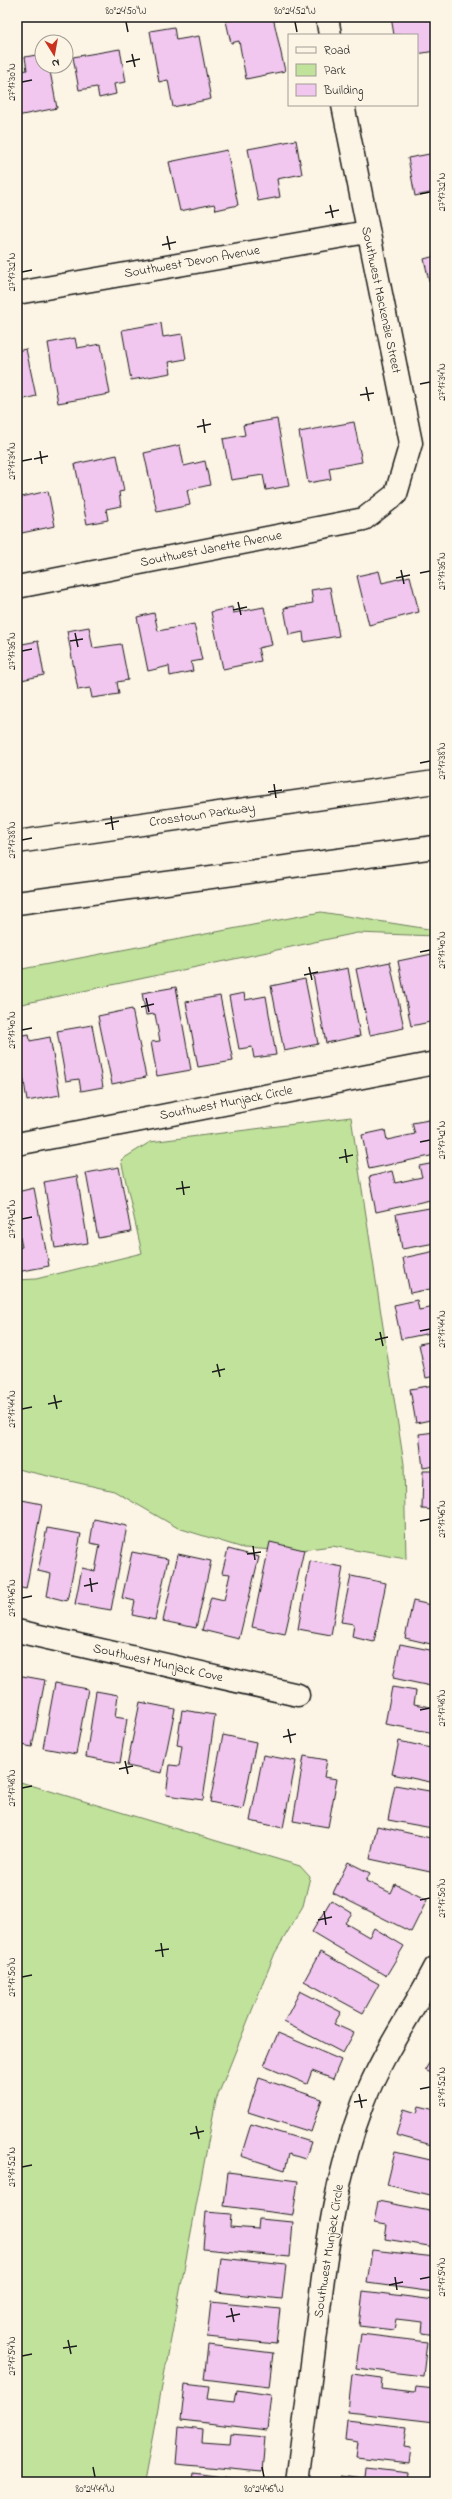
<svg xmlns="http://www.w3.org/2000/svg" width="452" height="2499" font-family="'Indie Flower',sans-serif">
  <rect width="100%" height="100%" fill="#fcf5e5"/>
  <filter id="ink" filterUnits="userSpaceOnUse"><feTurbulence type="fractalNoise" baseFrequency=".025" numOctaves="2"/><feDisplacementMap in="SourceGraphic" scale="8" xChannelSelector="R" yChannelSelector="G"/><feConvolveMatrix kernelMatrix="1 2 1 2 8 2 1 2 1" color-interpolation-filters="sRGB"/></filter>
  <g filter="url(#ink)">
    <path fill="#c0e29b" stroke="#6e7f5c" d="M321,912L435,930V936L357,933L17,1005V970Z
      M351,1117L404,1464L406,1559L332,1546L293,1551L243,1548L178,1528L114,1491L17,1469V1280L36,1279L142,1253L121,1160L150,1142Z
      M17,1781L300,1866L310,1877L303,1906L275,1953L216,2100L144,2482H17Z"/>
    <path fill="#f1c7ef" stroke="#1c1c1c" d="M245,17H273L285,71L246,79L239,41L231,43L226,21Z
      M391,17H435V51L417,54V35H394Z
      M174,27L176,40L199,36L211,99L173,107L168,80L159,82L150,31Z
      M120,49L126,82L114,84L116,94L99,98L97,87L79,90L73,57Z
      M42,54V66H49L57,108L17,116V72L27,70L25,57Z
      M296,140L302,174L277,179L280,197L258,201L248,149Z
      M227,150L238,205L216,210L214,204L180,211L169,162Z
      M435,153V192L415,196L408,158Z
      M435,256V280L429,281L424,259Z
      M161,323L163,337L182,334L186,359L169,362L171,373L131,380L122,330Z
      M75,338L77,348L101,344L110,394L58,403L48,343Z
      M26,349L36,396L17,401V351Z
      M277,419L289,486L266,490L263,475L231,480L223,439L245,435L243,425Z
      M354,422L362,462L329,468L331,479L308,483L299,432Z
      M180,445L184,466L205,461L210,485L187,490L190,505L157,512L144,453Z
      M117,455L124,491L119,492L121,506L106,509L108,520L87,524L75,464Z
      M48,491L55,526L17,534V498Z
      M379,571L382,583L410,576L419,612L369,625L357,576Z
      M330,587L339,636L304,642L303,632L289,635L284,608L313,603L311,590Z
      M232,607L233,613L264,607L272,645L258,648L261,661L223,669L211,612Z
      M154,613L158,631L194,624L202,660L191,662L193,671L170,676L169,666L148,671L137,617Z
      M89,627L93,648L121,644L128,680L117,682L119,694L92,698L90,688L78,690L67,631Z
      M38,641L44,675L17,681V645Z
      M432,954L435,968V1021L411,1026L398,961Z
      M390,962L404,1028L370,1035L356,969Z
      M348,968L360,1036L326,1043L313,975Z
      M305,979L318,1044L284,1051L271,986Z
      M176,987L191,1070L157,1076L151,1042L160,1041L155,1014L146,1015L142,993Z
      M244,993L245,1000L266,996L276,1055L254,1058L252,1047L239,1049L229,996Z
      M220,996L233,1061L198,1067L186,1002Z
      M132,1009L146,1077L112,1084L98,1016Z
      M92,1025L103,1087L81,1091L79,1079L66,1081L57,1031Z
      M29,1034L30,1041L50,1037L60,1095L27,1101L17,1036Z
      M435,1119V1155L369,1169L362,1135L385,1130L387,1140L415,1134L412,1123Z
      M435,1163V1199L376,1212L369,1177L392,1171L395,1183L422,1177L419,1166Z
      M119,1167L131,1232L98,1238L86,1173Z
      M77,1176L88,1243L55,1248L44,1182Z
      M34,1188L49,1266L17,1272V1248L22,1247L17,1223V1192Z
      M435,1207V1243L402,1249L396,1214Z
      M435,1251V1288L410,1293L403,1258Z
      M417,1300L419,1310L435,1307V1332L401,1339L394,1305Z
      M435,1341V1376L426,1378L419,1344Z
      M434,1385L435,1419L416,1423L410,1389Z
      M435,1432V1466L423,1468L419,1434Z
      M423,1471H435V1510L422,1509Z
      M17,1499L42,1504L26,1589L17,1587Z
      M94,1519L127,1526L111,1610L75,1604L82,1568L95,1571L100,1545L90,1543Z
      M47,1528L81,1534L67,1601L47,1596L51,1574L38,1571Z
      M270,1542L304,1550L285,1634L252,1627Z
      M228,1549L259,1557L239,1639L202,1630L211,1597L224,1600L230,1574L222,1573Z
      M132,1552L168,1559L155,1620L132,1615L135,1601L122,1598Z
      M178,1554L211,1561L196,1628L163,1621Z
      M310,1561L343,1567L331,1635L298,1629Z
      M351,1576L386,1583L374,1642L352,1637L354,1624L341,1622Z
      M413,1601L435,1606V1645L405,1638Z
      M400,1644L435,1651V1687L393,1678Z
      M17,1675L45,1680L32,1747L17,1744Z
      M55,1683L88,1689L76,1754L43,1748Z
      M392,1687L416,1691L414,1704L435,1708V1733L385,1724Z
      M96,1691L118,1695L115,1717L127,1719L120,1763L86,1757Z
      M140,1702L175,1709L162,1773L127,1766Z
      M182,1710L215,1715L203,1800L166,1795L170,1765L179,1766L182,1746L177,1745Z
      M223,1735L256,1742L243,1809L210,1802Z
      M399,1741L435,1749V1783L392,1774Z
      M263,1755L296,1761L283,1828L250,1821Z
      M304,1756L327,1760L324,1777L337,1779L328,1827L293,1821Z
      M395,1785L435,1792V1813L432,1828L388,1820Z
      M377,1826L435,1839V1873L370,1859Z
      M348,1862L370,1873L366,1881L391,1893L395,1884L427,1900L411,1932L333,1893Z
      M331,1900L352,1913L345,1923L369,1937L374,1928L404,1946L386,1976L312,1932Z
      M320,1952L379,1984L363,2013L304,1981Z
      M300,1991L341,2012L334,2024L354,2033L343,2053L284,2022Z
      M278,2033L341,2060L333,2079L312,2071L307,2084L264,2066Z
      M435,2053V2075L425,2070Z
      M259,2078L322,2099L311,2132L248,2112Z
      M419,2106L435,2110V2146L396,2135L404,2109L417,2113Z
      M251,2124L311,2142L305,2159L289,2154L285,2170L241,2156Z
      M395,2152L435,2161V2196L387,2185Z
      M228,2172L298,2181L293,2215L224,2206Z
      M378,2201L435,2212L432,2231L435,2232V2247L385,2239L387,2225L374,2223Z
      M206,2212L231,2214L230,2227L258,2229L259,2219L293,2222L290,2257L203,2249Z
      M372,2250L435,2257L434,2292L367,2283Z
      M221,2258L286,2265L282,2299L217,2292Z
      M363,2291L435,2300V2335L422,2333L423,2322L396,2319L394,2330L359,2326Z
      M211,2302L280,2309L276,2344L207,2337Z
      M361,2334L427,2342L423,2376L356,2368Z
      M208,2345L273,2353L269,2387L204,2379Z
      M352,2374L382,2378L381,2389L415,2393L416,2387L435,2389V2422L348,2412Z
      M185,2384L209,2387L207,2399L235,2402L237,2390L271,2395L267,2430L181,2420Z
      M347,2420L407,2427L404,2447L411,2448L409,2463L356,2457L358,2443L345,2441Z
      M179,2427L203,2430L202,2442L230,2444L231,2434L265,2437L262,2472L176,2464Z
      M365,2467L409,2472L408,2482H340L341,2475L364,2478Z
      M193,2473L259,2482H192Z"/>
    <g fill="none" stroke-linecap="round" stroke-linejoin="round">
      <g stroke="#1c1c1c" stroke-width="25">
        <path id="minor" d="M327,17L330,35
          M17,293L367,232
          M17,587L364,519L396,494L411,443L343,105
          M17,1144L435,1063
          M17,1631L298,1695
          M297,2482C304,2427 311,2372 318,2317C327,2243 337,2171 364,2101C382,2054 412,2013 435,1968"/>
      </g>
      <g stroke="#1c1c1c" stroke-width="25">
        <path id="secondary" d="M17,842L435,782
          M17,903L435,847"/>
      </g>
      <use href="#minor" stroke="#fcf5e5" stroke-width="22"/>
      <use href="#secondary" stroke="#fcf5e5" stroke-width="22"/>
    </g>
  </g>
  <path fill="none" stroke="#1c1c1c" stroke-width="1.5" d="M126,22L128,32M295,22L297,32M132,54L135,67M126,62L140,59M22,82L32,80M420,194L430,192M330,205L333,218M325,213L339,210M167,236L170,250M162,245L176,242M22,272L32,270M420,384L430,382M366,387L369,401M360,395L374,393M203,419L205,433M197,427L211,424M40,451L42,464M34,459L48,456M22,461L32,459M401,570L404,584M420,573L430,571M396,578L410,575M238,602L241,615M233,610L247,607M75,633L78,647M70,641L83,639M22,651L32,649M420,763L430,761M274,784L276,798M268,792L282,790M111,816L113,830M105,824L119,821M22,840L32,838M420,952L430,950M309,967L312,980M304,975L318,972M146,998L149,1012M141,1007L154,1004M22,1030L32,1028M420,1142L430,1140M345,1149L347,1163M339,1158L353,1155M182,1181L184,1195M176,1189L190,1187M22,1219L32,1217M420,1331L430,1329M380,1332L383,1346M375,1340L388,1337M217,1364L220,1377M212,1372L225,1369M54,1395L57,1409M48,1404L62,1401M22,1409L32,1407M420,1521L430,1519M253,1546L255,1560M247,1554L261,1552M90,1578L92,1592M84,1586L98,1583M22,1598L32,1596M420,1710L430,1708M288,1729L291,1743M283,1737L296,1734M125,1761L128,1774M119,1769L133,1766M22,1788L32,1786M420,1900L430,1898M324,1911L326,1925M318,1920L332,1917M161,1943L163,1957M155,1951L169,1949M22,1977L32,1975M420,2089L430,2087M359,2094L362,2108M354,2102L367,2100M196,2126L199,2139M190,2134L204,2131M22,2167L32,2165M395,2277L397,2290M420,2279L430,2277M389,2285L403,2282M231,2308L234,2322M226,2317L240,2314M68,2340L71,2354M63,2348L77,2346M22,2356L32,2354M93,2467L95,2477M262,2467L264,2477"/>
  <g text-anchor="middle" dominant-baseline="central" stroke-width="3" stroke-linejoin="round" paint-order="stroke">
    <g font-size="13" fill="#1c1c1c" stroke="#fcf5e5">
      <text transform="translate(192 262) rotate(-10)">Southwest Devon Avenue</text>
      <text transform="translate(381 300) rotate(78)">Southwest Mackenzie Street</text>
      <text transform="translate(211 549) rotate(-11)">Southwest Janette Avenue</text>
      <text transform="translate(202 815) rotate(-8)">Crosstown Parkway</text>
      <text transform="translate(226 1103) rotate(-11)">Southwest Munjack Circle</text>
      <text transform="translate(158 1663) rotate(13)">Southwest Munjack Cove</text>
      <text transform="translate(329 2251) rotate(-81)">Southwest Munjack Circle</text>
    </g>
  </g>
  <rect width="452" height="2499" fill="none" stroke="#fcf5e5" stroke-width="44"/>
  <rect x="288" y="34" width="130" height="72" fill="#fcf5e5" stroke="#a29e95"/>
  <rect x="296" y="47" width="20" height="6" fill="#fcf5e5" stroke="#a29e95"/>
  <text x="324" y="54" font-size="12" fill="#1c1c1c">Road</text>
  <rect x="296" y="64" width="20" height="12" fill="#c0e29b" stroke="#a29e95"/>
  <text x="324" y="74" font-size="12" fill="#1c1c1c">Park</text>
  <rect x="296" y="84" width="20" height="12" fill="#f1c7ef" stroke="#a29e95"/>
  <text x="324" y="94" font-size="12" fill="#1c1c1c">Building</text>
  <g transform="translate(54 54) rotate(169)"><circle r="19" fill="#fcf5e5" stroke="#a29e95"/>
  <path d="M0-3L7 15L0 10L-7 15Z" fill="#c8321e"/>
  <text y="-6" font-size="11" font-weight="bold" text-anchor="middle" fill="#1c1c1c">N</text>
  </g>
  <rect x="22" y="22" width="408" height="2455" fill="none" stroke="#1c1c1c" stroke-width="1.5"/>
  <g font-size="10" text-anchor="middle" fill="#1c1c1c">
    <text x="126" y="14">80°24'50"W</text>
    <text x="295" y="14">80°24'52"W</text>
    <text transform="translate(11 82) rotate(-90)" y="4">27°17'30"N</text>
    <text transform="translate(441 192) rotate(-90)" y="4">27°17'32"N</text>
    <text transform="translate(11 272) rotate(-90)" y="4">27°17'32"N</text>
    <text transform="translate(441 382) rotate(-90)" y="4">27°17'34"N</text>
    <text transform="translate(11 461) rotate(-90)" y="4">27°17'34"N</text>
    <text transform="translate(441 571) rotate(-90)" y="4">27°17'36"N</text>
    <text transform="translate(11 651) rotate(-90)" y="4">27°17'36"N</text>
    <text transform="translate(441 761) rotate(-90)" y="4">27°17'38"N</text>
    <text transform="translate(11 840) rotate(-90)" y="4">27°17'38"N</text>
    <text transform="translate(441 950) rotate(-90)" y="4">27°17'40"N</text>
    <text transform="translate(11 1030) rotate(-90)" y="4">27°17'40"N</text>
    <text transform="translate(441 1140) rotate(-90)" y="4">27°17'42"N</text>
    <text transform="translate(11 1219) rotate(-90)" y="4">27°17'42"N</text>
    <text transform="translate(441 1329) rotate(-90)" y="4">27°17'44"N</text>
    <text transform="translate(11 1409) rotate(-90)" y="4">27°17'44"N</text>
    <text transform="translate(441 1519) rotate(-90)" y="4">27°17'46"N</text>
    <text transform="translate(11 1598) rotate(-90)" y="4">27°17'46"N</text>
    <text transform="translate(441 1708) rotate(-90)" y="4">27°17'48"N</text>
    <text transform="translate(11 1788) rotate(-90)" y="4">27°17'48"N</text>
    <text transform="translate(441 1898) rotate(-90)" y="4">27°17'50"N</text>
    <text transform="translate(11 1977) rotate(-90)" y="4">27°17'50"N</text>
    <text transform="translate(441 2087) rotate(-90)" y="4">27°17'52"N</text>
    <text transform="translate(11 2167) rotate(-90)" y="4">27°17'52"N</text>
    <text transform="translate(441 2277) rotate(-90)" y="4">27°17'54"N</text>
    <text transform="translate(11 2356) rotate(-90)" y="4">27°17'54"N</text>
    <text x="95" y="2492">80°24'44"W</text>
    <text x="264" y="2492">80°24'46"W</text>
  </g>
</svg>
